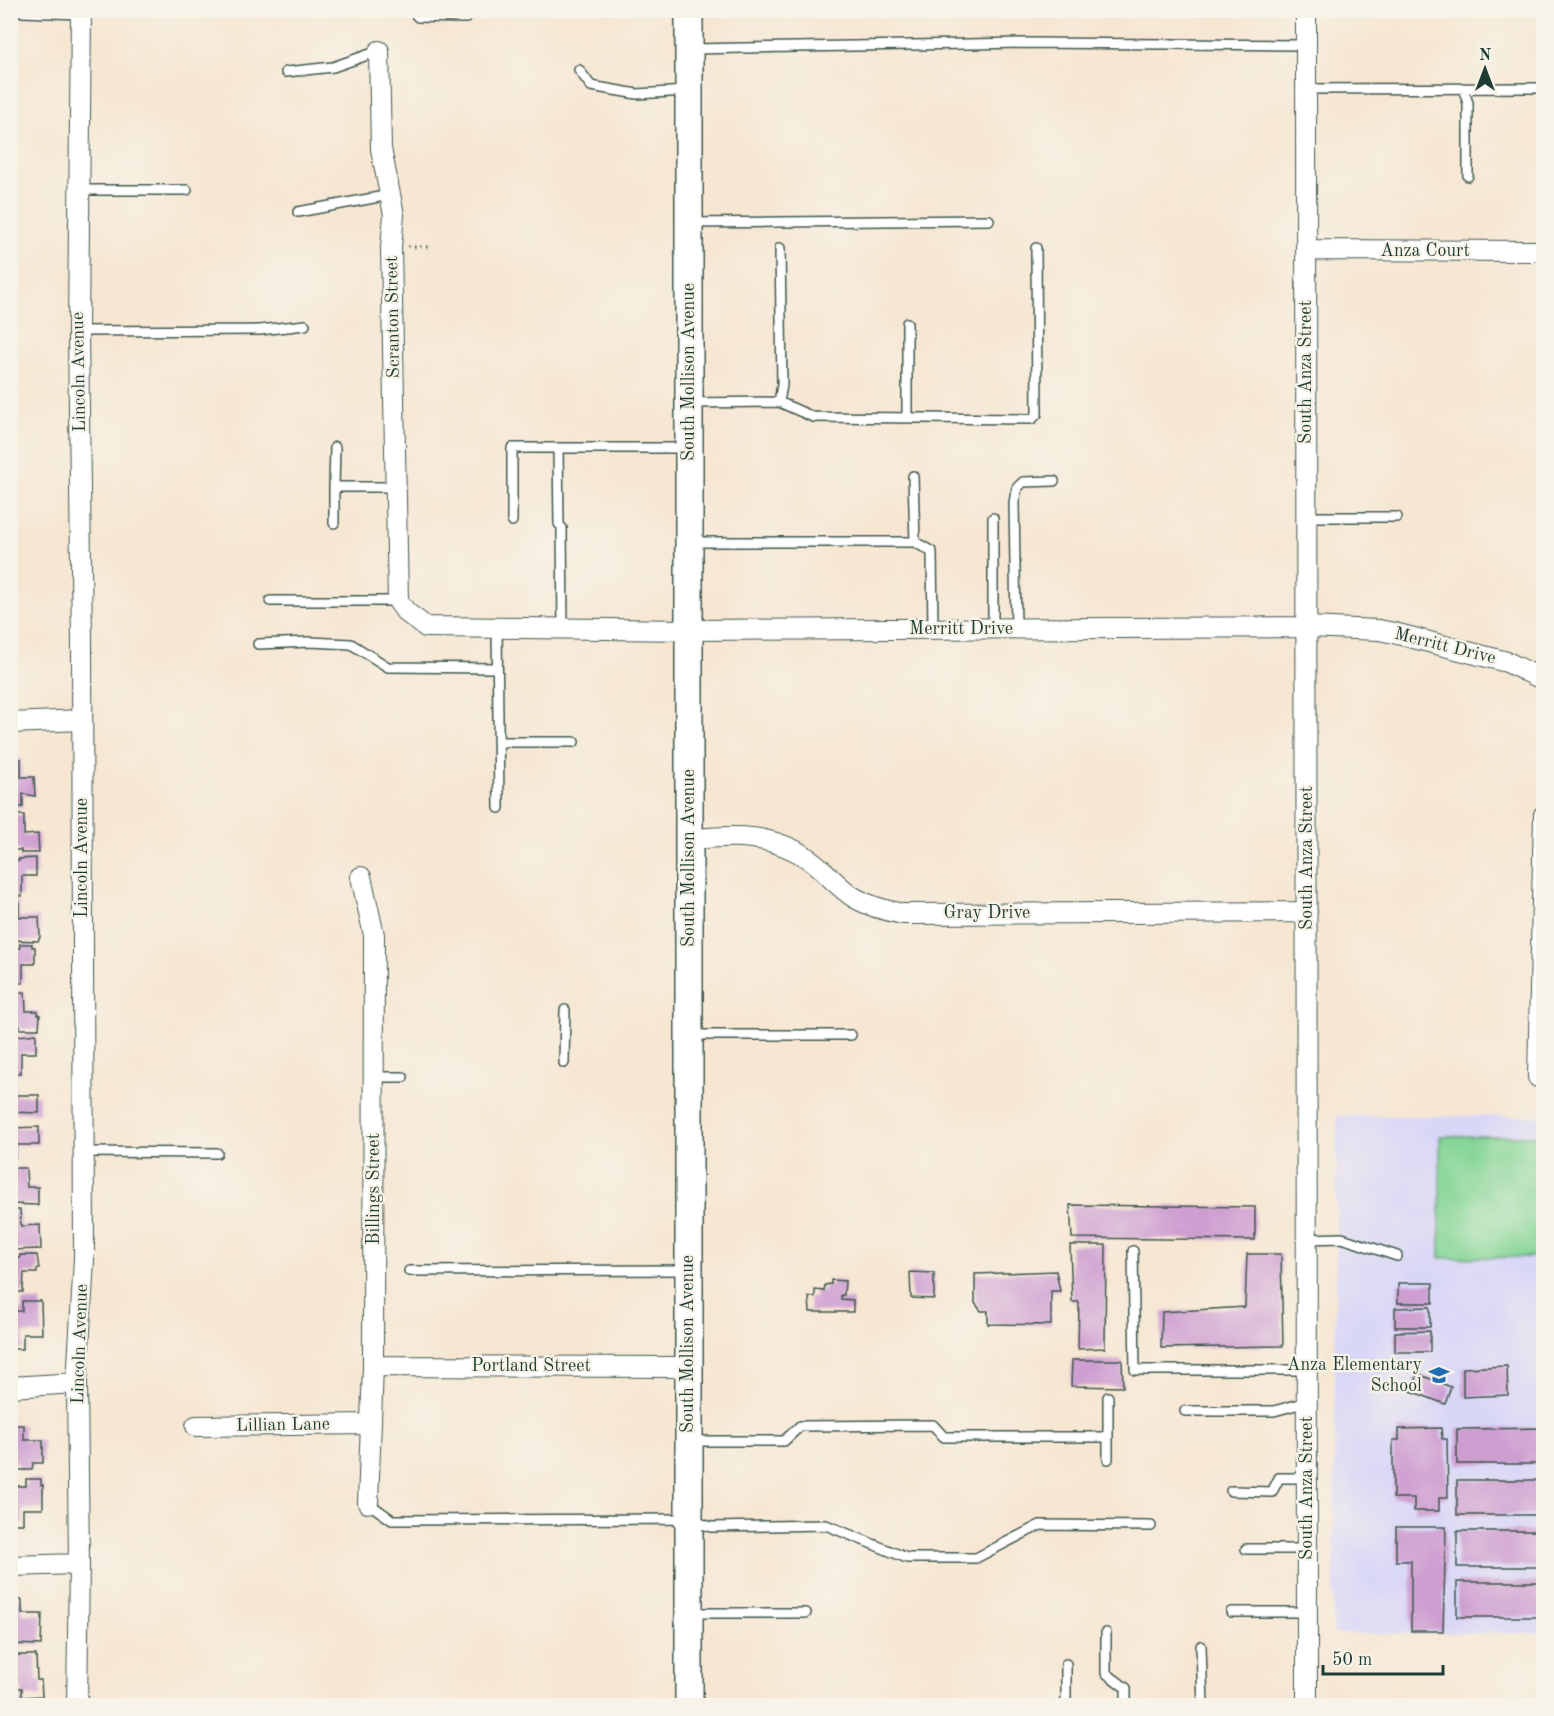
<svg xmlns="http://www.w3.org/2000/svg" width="1554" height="1716" font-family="'Old Standard TT',serif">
  <rect width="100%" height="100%" fill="#f7f3e8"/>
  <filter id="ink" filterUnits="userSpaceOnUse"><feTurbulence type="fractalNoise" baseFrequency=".0167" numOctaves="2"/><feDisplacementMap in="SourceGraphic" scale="12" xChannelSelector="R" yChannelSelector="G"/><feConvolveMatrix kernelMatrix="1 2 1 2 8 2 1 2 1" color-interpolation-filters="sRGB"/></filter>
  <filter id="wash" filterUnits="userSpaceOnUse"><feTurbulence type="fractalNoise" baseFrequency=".008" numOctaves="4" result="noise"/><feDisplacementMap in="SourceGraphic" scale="24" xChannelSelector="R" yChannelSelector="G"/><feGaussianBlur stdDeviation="1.35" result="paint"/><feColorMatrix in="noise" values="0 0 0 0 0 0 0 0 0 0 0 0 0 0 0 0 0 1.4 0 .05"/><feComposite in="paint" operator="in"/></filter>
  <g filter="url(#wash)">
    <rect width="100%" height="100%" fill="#f6e6d2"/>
    <path fill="#d9d7f7" d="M1337,1116H1543V1633L1333,1634Z"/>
    <path fill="#85d697" stroke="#528a66" stroke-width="1.5" d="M1440,1136H1543V1257L1440,1258Z"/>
    <g id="blocks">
      <path fill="#ce9ed1" d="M10,759H21V777H34L35,796L23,794V807H10Z
        M10,815H24V835L38,834L39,853H21V850H10Z
        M36,858V876H22V896H10V861H19V859Z
        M10,902H19V917H39L40,937L38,941L10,940Z
        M20,944H32V947H35V964H23V983H10V948H20Z
        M10,992H25L26,1011H38V1015H40L39,1029H20V1026H10Z
        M36,1034V1053H21V1073H10V1037Z
        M10,1080H15V1095H39V1113L10,1112Z
        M39,1127V1145H15V1159H10V1128Z
        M10,1168H26L27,1187H38V1205L10,1204Z
        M1070,1205L1255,1207V1240L1072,1238Z
        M10,1210H20L21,1226L40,1225L41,1249L10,1250Z
        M1070,1245H1106L1105,1348L1078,1349L1079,1302H1072Z
        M1247,1254H1281L1283,1346L1161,1348L1162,1312L1245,1307Z
        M20,1255H37L39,1269H37V1273H24L23,1292H10V1258H20Z
        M1056,1271L1060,1291H1051V1325L988,1324V1311H981L975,1303V1274Z
        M910,1272L934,1273V1299L911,1298Z
        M831,1280L845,1281L844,1295H841V1299L853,1300V1312H810L809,1297H815V1290L824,1291L825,1285L831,1284Z
        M1398,1283H1433V1303H1398Z
        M22,1301H41L42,1334H23V1349H10V1311H22Z
        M1430,1307V1327H1395V1308Z
        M1430,1331V1352H1395V1332Z
        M1072,1360H1122L1123,1387L1071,1386Z
        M1507,1366L1508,1395L1463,1397V1368Z
        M1418,1374L1451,1387L1445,1404L1411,1391Z
        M10,1425H24V1440H43V1463H33L32,1470H18V1463L10,1462Z
        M1441,1428L1442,1439H1447L1448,1498H1439V1511H1414V1498H1393V1440H1399V1429Z
        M1544,1428V1464H1457V1429Z
        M26,1479H41V1485H43V1509H23V1524H10V1486H26Z
        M1457,1480H1544V1515H1457Z
        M1396,1527H1446L1443,1631H1411V1561H1396Z
        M1457,1531H1544V1567H1457Z
        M1457,1582H1544V1617H1457Z
        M10,1600H22V1614H42L41,1645L10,1644Z
        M10,1655H36L37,1680H41L42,1696L22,1697V1688H10Z
        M13,1700L25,1701V1706H13Z"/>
    </g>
  </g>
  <g filter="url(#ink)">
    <use href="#blocks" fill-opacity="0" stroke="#3f564c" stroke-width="1.5"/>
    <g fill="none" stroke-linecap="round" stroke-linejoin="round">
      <g stroke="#3f564c" stroke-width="12">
        <path id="service" d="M22,10L23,12L81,14
          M412,10L418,17L466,18L467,10
          M691,49L1024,43L1306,45
          M579,70L591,86L637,94L687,91
          M286,72L333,67L379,51
          M1463,88L1468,103V176
          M1306,89L1544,88
          M79,190H187
          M298,212L390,195
          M692,223L989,220
          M907,323V418
          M78,331L260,330L305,325
          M779,402L782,385L780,248
          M692,403L779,402L813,417L1032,419L1037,414L1036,248
          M558,448L559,524
          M334,487L335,447
          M1307,517H1397
          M993,518V629
          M512,521V448H687
          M334,523V487H397
          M562,528L563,629
          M692,542H915L913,476
          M915,542L932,552L933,629
          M270,601H398
          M497,628L499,808
          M1016,629L1014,502L1017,488L1023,482L1054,481
          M258,644L310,642L351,644L388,667L497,668
          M498,742H574
          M691,1035H851
          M564,1063L565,1010
          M374,1077H403
          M83,1152L217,1153
          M1307,1239L1342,1238L1397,1256
          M1133,1251L1135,1370H1307
          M409,1271L686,1270
          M1108,1397V1437
          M1185,1411H1274L1296,1405H1307
          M691,1441H784L800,1426L933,1425L944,1437H1108V1459
          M1231,1491L1272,1492L1279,1478H1307
          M368,1503L392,1520L688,1519L711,1527L826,1525L907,1558H976L1040,1525L1151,1526
          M1246,1549H1307
          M1231,1612H1307
          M691,1613H806
          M1106,1633V1673L1126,1688V1706
          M1201,1646L1203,1706
          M1066,1664V1706"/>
      </g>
      <g stroke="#3f564c" stroke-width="22">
        <path id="minor" d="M1306,10L1307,1706
          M379,51L381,149L394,215L391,247L398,601L406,612L426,627L689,630L1307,627L1379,630L1394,633L1507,662L1544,680
          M1306,250L1544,251
          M10,723L82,720
          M689,840C734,834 776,834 813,862C827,873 840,889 855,898C869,906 887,911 903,914L1307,912
          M361,877L374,935L373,1366L368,1503
          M1538,1077L1544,815
          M373,1366L688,1367
          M10,1387L77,1383
          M196,1426L371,1424
          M10,1566L79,1564
          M77,1706L79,1564L77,1383L84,1259L82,643L78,331L81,10"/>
      </g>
      <g stroke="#3f564c" stroke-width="30">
        <path id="secondary" d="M689,1706V10"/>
      </g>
      <path stroke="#3f564c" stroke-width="3" stroke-dasharray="1.5 4.5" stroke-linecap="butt" d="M408,247H429"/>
      <use href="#service" stroke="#fff" stroke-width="9"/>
      <use href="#minor" stroke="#fff" stroke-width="20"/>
      <use href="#secondary" stroke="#fff" stroke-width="27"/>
    </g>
  </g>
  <defs>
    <g id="school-bare" transform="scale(1.62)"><path d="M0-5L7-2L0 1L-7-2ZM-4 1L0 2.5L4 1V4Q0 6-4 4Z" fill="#1f6fb2" stroke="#f7f3e8" stroke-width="2.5" paint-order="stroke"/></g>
  </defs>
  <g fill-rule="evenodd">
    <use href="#school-bare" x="1439" y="1375"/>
  </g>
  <g text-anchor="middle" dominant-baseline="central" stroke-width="4.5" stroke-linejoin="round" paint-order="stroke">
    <g font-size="18" fill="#1f3d34" stroke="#f7f3e8">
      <text x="1425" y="251">Anza Court</text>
      <text transform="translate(393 317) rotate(-91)">Scranton Street</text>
      <text transform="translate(79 372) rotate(-91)">Lincoln Avenue</text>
      <text transform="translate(689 372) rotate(-90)">South Mollison Avenue</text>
      <text transform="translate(1306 372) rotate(-90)">South Anza Street</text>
      <text x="961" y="629">Merritt Drive</text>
      <text transform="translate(1445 646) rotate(14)">Merritt Drive</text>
      <text transform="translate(82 858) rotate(-90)">Lincoln Avenue</text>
      <text transform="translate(689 858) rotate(-90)">South Mollison Avenue</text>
      <text transform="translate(1307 858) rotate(-90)">South Anza Street</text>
      <text x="987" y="913">Gray Drive</text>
      <text transform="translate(374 1189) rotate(-90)">Billings Street</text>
      <text transform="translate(80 1344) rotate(-88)">Lincoln Avenue</text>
      <text transform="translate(688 1344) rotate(-90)">South Mollison Avenue</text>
      <text x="531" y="1366">Portland Street</text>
      <text transform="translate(283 1425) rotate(-1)">Lillian Lane</text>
      <text transform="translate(1307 1488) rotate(-90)">South Anza Street</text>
    </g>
    <g font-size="18" fill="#1f3d34" stroke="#f7f3e8" text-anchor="end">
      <text x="1422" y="1365">Anza Elementary<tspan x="1422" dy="21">School</tspan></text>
    </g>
  </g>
  <rect width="1554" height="1716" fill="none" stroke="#f7f3e8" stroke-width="36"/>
  <g transform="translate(1485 69)" stroke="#f7f3e8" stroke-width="4.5" paint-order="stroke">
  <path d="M0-4.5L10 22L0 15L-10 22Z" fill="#1f3d34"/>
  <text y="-9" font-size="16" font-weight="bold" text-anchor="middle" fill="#1f3d34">N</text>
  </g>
  <path d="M1323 1665v9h120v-9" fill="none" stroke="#1f3d34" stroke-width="3"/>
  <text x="1332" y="1665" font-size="18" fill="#1f3d34" stroke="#f7f3e8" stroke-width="4.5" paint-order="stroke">50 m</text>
</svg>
